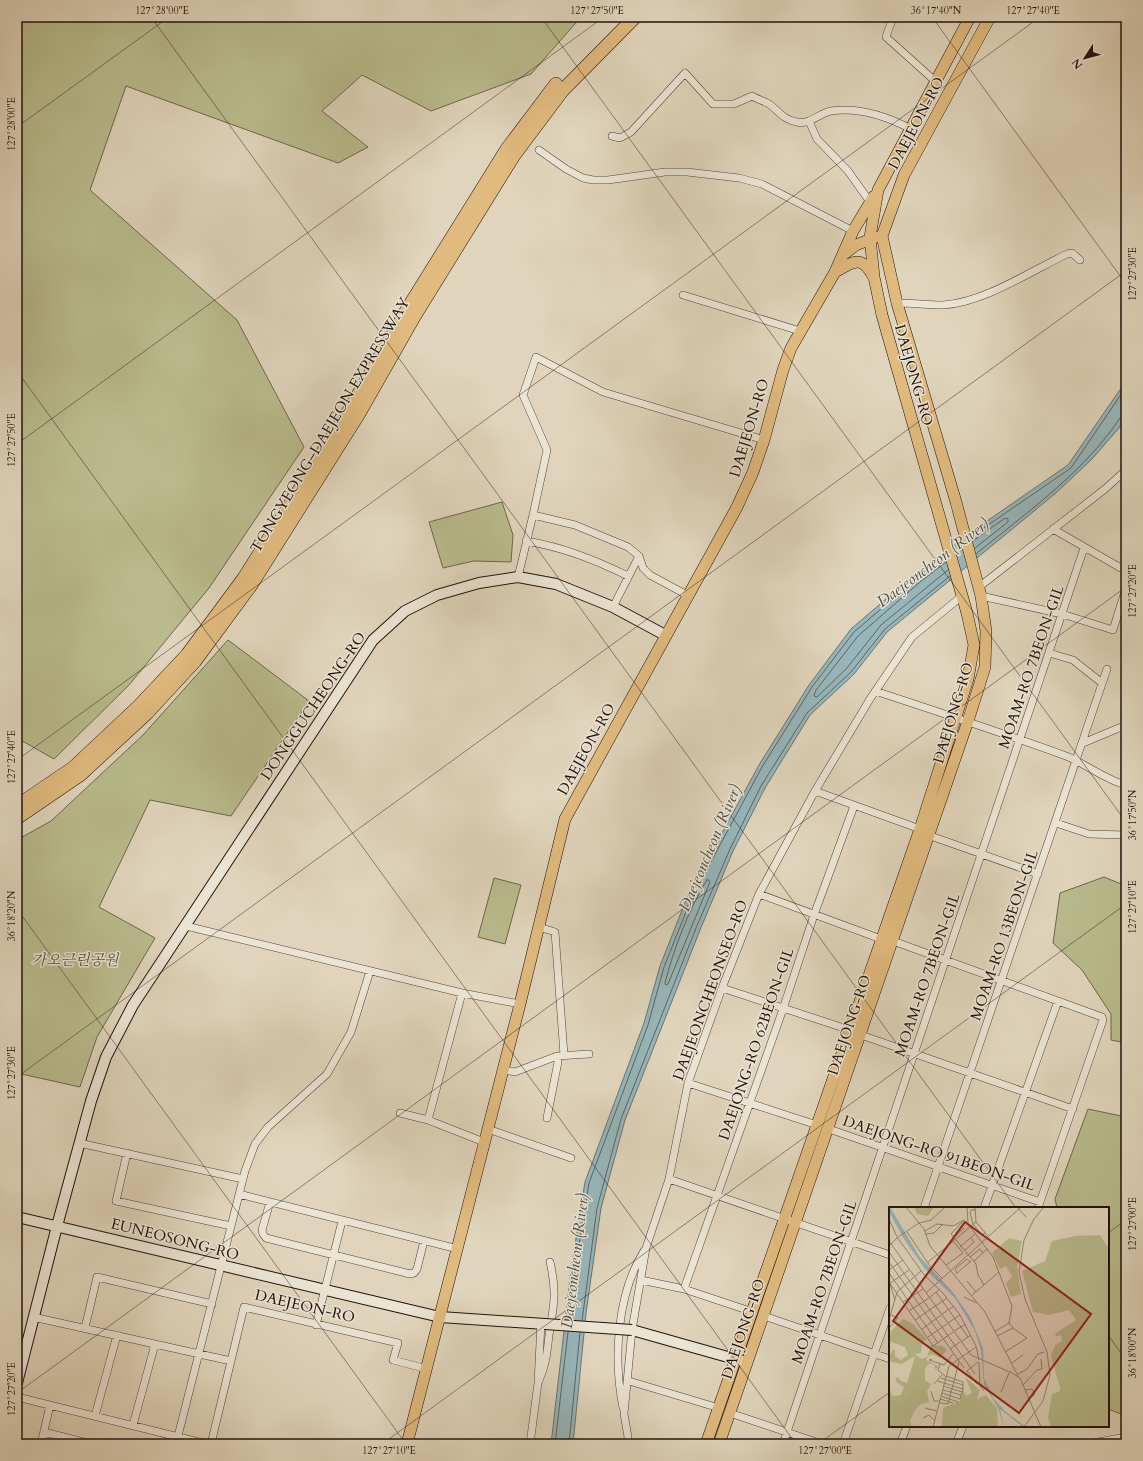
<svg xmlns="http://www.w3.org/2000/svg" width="1143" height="1461" font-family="Cardo,'Noto Serif KR',serif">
  <rect width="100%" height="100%" fill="#e0d5bc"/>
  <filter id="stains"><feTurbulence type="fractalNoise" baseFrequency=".005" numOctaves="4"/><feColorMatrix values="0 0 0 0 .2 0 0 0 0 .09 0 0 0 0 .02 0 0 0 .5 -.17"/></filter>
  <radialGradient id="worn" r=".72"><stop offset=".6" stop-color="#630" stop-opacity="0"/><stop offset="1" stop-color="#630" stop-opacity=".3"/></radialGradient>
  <path fill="#b9bb8c" stroke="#6c664c" d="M17,17H581L531,74L431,111L362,75L322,111L368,147L338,163L126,86L90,190L237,320L304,447L209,588L129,685L54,759L17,738Z
    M502,502L513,535L511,562L474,561L443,568L429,522Z
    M228,640L309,701L231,816L150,800L99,907L155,938L97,1037L80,1087L17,1073V840L51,821L143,735Z
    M1104,877L1126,886V1043L1111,1040V1014L1082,970L1053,943L1060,893Z
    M494,878L521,885L505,944L478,937Z
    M1088,1109L1126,1117V1416L1108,1409V1208H1057L1055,1199Z"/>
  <path fill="#97b6ba" stroke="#677474" d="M1126,381V414L1119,428L1091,460L1056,493L887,632L854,674L810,715L765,788L733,851L700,930L625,1120L601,1208L586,1313L573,1444H551L571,1270L585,1182L644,1023L660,966L688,895L759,765L809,685L851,629L914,575L971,532L1068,465Z"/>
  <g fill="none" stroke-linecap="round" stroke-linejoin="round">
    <path stroke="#5c6463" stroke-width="1" d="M972,536L1071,468L1126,387
      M973,541L1005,518L1008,519V522L975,548
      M976,554C1027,512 1086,471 1122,415L1126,413
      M946,562L920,582L858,636L816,690L814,696L817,697L847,668L881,625L948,570
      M707,880H709L710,882L668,984L666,985L665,983C673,951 689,908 707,880Z
      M570,1320L575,1270L589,1183L648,1025L664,967L692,897L762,767L812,687L854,632L917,578L944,557
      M582,1321L597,1208L621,1119L696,928L730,849L761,786L807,713L851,672L885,629L950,576
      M555,1444L568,1332
      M569,1444L580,1332"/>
    <g stroke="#504338" stroke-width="8">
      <path id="street" d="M893,17L886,37L935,81
        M809,121L817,139L848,171L870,202
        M612,136L620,138L631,132L685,73L713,104H734L752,96C757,99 764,101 769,104C778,110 783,120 797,122C810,125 819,113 831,111C858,107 888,117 911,129
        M539,150L566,169L583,178L593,180H608L665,172H687L739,178L762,184L853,231
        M683,295L800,331
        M897,303C912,303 928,305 943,305C983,303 1031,271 1067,254L1072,253L1080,260
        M533,515L547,450L523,395L536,357L603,392L764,440
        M1053,529L1126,571
        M526,541C563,547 595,560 628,576
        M518,577L533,515L575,525L628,547L639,556L643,568L650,575L687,595
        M979,587L1105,489L1126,470
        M981,596L1062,614L1113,630L1126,588
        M613,607L639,556
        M1049,653L1073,660L1102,683
        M875,691C939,712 1003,733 1066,756C1086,764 1106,780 1126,785
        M1083,743L1126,725
        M815,791L920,829
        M1056,823L1089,834L1126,835
        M928,835L1038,874
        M759,894L881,939
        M186,926L462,993L520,1004
        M539,927L555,932L564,1055
        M893,941L1102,1017L1103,1020L1038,1208
        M722,988L850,1030
        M861,1035L1073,1109
        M504,1070L515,1072L557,1056L589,1054
        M688,1083L817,1125
        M400,1113L428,1120L484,1142
        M547,1118L558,1062L557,1056
        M428,1120L462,993
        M488,1129L571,1158
        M829,1129L1040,1202
        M79,1143L243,1179
        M127,1153L116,1201L231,1226
        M669,1179L890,1255
        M239,1194L458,1249
        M270,1202L262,1230L263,1234L266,1238L410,1274L414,1273L417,1269L424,1241
        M924,1208L1107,669
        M984,1208L1058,1001
        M641,1280L684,1289L753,1312
        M684,1289L783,1009L814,915L854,806
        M764,1316L890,1359
        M33,1317L231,1361
        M316,1325L342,1221
        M85,1328L97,1277L212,1304
        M629,1381L719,1408
        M538,1383C546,1365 547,1354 549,1335C554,1306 557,1291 550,1262
        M17,1397L207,1444
        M623,1408C613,1358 617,1294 644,1251
        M730,1413L822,1444
        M95,1416L117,1335
        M133,1425L155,1344
        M44,1432L91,1444
        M41,1444L50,1405
        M176,1444L245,1171L255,1144L268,1127L327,1074L351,1032L370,971
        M211,1444L244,1307L398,1343L393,1360L427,1369
        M530,1444L538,1383L541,1323
        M627,1444L628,1437L624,1414L632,1330L646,1248L669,1179L688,1083L722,988L759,894L815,791L870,699L912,637L962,596
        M783,1444L1084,548
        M843,1444L890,1308
        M900,1444L907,1426
        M956,1444L963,1426
        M1087,1444L1126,1437"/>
    </g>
    <g stroke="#20120c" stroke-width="12">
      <path id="secondary" d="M17,1217L440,1317L545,1324
        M632,1330L742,1361
        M17,1383L57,1226L91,1101L106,1057L133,1005L373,640L405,611L437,595L479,583L518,577L556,584L613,607L665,635"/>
    </g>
    <g stroke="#20120c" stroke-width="12">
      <path id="primary" d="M844,254L856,245L876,237
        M835,272C853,262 861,254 873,276
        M407,1444L520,1004L565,819L737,507L753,472L764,440L783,370L791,348L835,272L853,231L874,196
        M706,1444L920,829L968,679L974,645L967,613L882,315L874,277L870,237L878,190L970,17
        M719,1444L968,721L985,667L986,631L981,596L956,502L897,303L882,236L904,175L990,17"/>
    </g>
    <g stroke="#20120c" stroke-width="14">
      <path id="highway" d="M17,806L73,768L139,706L187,655L244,578L350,409L408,308L507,149L556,84
        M17,818L80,775L147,713L195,661L251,585L358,415L415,315L514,155L562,91L635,17"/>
    </g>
    <use href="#street" stroke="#ebe4d3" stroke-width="7"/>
    <use href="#secondary" stroke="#ebe4d3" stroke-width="10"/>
    <use href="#primary" stroke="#e0ba7e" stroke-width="11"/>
    <use href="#highway" stroke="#e0ba7e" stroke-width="13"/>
    <g stroke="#20120c" stroke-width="12" stroke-linecap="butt">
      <path id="secondary-bridge" d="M545,1324L632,1330"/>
    </g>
    <use href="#secondary-bridge" stroke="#ebe4d3" stroke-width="10"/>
  </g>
  <path fill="none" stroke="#20120c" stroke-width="1" stroke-opacity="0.45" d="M151,17L1016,1208M541,17L1126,822M932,17L1126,284M17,127L169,17M17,371L796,1444M17,444L604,17M17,760L1040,17M17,909L406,1444M17,1077L1126,271M1108,1233L1126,1220M1108,1335L1126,1360M17,1393L1126,587M382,1444L1126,904M818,1444L890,1392"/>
  <g text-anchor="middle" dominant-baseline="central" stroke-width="3" stroke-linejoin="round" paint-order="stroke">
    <g font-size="15" fill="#20120c" stroke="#ebe4d3">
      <text transform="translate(916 123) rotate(-62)">DAEJEON-RO</text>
      <text transform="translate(914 375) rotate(74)">DAEJONG-RO</text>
      <text transform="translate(330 425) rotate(-59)">TONGYEONG–DAEJEON EXPRESSWAY</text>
      <text transform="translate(749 428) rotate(-73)">DAEJEON-RO</text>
      <text transform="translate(1031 667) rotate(-71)">MOAM-RO 7BEON-GIL</text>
      <text transform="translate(313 706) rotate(-56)">DONGGUCHEONG-RO</text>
      <text transform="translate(953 713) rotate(-73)">DAEJONG-RO</text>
      <text transform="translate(586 749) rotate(-61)">DAEJEON-RO</text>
      <text transform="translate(1004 935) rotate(-71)">MOAM-RO 13BEON-GIL</text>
      <text transform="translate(927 975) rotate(-71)">MOAM-RO 7BEON-GIL</text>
      <text transform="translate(710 990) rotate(-70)">DAEJEONCHEONSEO-RO</text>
      <text transform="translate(849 1025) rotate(-71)">DAEJONG-RO</text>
      <text transform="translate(756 1044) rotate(-71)">DAEJONG-RO 62BEON-GIL</text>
      <text transform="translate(939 1153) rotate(19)">DAEJONG-RO 91BEON-GIL</text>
      <text transform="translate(175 1239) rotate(14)">EUNEOSONG-RO</text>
      <text transform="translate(824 1282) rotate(-71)">MOAM-RO 7BEON-GIL</text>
      <text transform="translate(305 1306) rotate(13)">DAEJEON-RO</text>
      <text transform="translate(743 1329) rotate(-71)">DAEJONG-RO</text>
    </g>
    <g font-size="15" font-style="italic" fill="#564d39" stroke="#ebe4d3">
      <text x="75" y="960">가오근린공원</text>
    </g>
    <g font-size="16" font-style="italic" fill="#4a4b49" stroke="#ebe4d3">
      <text transform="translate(933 563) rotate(-37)">Daejeoncheon (River)</text>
      <text transform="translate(710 848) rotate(-67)">Daejeoncheon (River)</text>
      <text transform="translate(575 1261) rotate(-83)">Daejeoncheon (River)</text>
    </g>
  </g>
  <g transform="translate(889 1207)">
    <rect width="220" height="220" fill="#e0d5bc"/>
    <path d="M25,0H45L39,9L28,7ZM211,28L220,42V220H162L159,211L163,187L171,184V181L162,149L166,138L173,134L172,128L166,130L167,126L187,113L180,103L160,108L144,105L133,64L156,54L163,34L187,29ZM120,31L133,34L128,60L132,87L122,90L117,76L123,70L117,59L111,62L103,46ZM14,112L23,116L38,132L33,136L32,146L26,147L28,149L33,152L38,150L42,138L54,139L58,143L51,151L43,147L39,149L37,153L49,159L47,163L44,157H40L36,162V174L42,177L38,184L40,195L32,197L26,203L21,214L23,220H0V179L3,189L12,188L15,180L8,176L6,171L9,170L12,174L18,176L26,149L13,157L2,155L0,150L4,143H6V149L12,153L19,148L16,140L0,134L2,124ZM76,170L91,183L88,192L97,188L108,201L109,220H53L54,201L71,194L74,183L77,189L83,186Z" fill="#b9bb8c"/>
    <path d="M1,0L30,49L63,84L81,110L94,141L95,171L104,191L117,205L137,220H134L111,202L115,220L109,201L95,177L92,144L86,124L66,91L36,62L15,32L0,5Z" fill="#97b6ba"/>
    <path fill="none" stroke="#938776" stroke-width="1" d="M17,0L35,22L41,39L96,105L129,169M78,0L79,17L104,50L123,99L120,116L105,125M86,0L87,15L99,29M129,1L137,10M86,3H82L81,6L84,17L93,28L96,26M0,12L8,30L36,69L53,85L71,108L87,139L90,153M75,13L62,27L87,57L89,68L95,78M36,24L48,17L64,19L75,13M18,25L41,59L53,71M37,27L45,26L53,18M65,30L75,21M0,34L82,148L123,166L131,171L152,220M0,39L9,30L30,16L42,13L56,0M71,40L86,27M76,43L85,35L82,31M0,45L86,167M81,50L91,42L94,46M85,54L98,42M0,55L75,161M38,56L87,15M57,58L74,46L64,34M0,63L14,53M0,66L49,136M68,66L66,62L78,52L81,55M67,67L82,54M78,74L87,85M0,75L44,139L64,125M0,77L20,63M1,77L6,93M47,85L79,130M37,86L132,0M82,89L110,65M41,90L51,82M75,90L88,96M14,95L34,82M20,104L40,91M53,107L65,99M0,113L8,85L32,64M26,113L58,91M59,116L71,108M0,121L9,111L2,108M33,122L52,108M65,124L77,117M108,129L124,121L120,116M39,130L58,117M72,135L82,128M61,142L71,135M116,145L138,131L124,121M43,152L40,153L55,158L64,147M90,155L91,179L95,184M123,156L134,148M51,157L49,163L57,170M129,167L138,162L149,147L155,145M52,171L74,178M49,174L74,182M45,177L53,168M88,177L78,164L89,155M134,178L148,163L153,162L152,152M54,179L73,185M54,183L72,188M136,183L143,182L146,187L140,192M42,184L45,194H51M112,185L120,166M53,186L71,192L74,182V175L57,169M52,189L69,195M51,192L64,196M51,196L59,197L70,155M36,201L48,204M34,211L40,208L46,214M44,220L60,159L87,140M135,220L154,194L161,168L158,145L136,92L130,65L135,33L145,12L155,0"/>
    <path fill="#8f2418" fill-opacity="0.15" stroke="#8f2418" stroke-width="2" d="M76,15L202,107L130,206L4,114Z"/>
    <rect width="220" height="220" fill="none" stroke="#20120c" stroke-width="2"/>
  </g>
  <rect width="1143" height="1461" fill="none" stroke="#e0d5bc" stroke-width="44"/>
  <g transform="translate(1085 58) rotate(234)" stroke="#ebe4d3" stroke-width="3" paint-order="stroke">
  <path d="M0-3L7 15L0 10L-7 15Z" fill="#20120c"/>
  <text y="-6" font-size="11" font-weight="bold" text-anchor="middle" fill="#20120c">N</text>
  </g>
  <rect x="22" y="22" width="1099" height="1417" fill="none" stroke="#20120c" stroke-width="1.5"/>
  <g font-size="10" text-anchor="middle" fill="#20120c">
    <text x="162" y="14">127°28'00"E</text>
    <text x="597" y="14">127°27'50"E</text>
    <text x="936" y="14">36°17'40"N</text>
    <text x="1033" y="14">127°27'40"E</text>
    <text transform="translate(11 124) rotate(-90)" y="4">127°28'00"E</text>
    <text transform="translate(1132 274) rotate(-90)" y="4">127°27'30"E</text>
    <text transform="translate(11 440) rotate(-90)" y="4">127°27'50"E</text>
    <text transform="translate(1132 591) rotate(-90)" y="4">127°27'20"E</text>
    <text transform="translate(11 757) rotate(-90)" y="4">127°27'40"E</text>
    <text transform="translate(1132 815) rotate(-90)" y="4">36°17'50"N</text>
    <text transform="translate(1132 907) rotate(-90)" y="4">127°27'10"E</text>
    <text transform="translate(11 916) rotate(-90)" y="4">36°18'20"N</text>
    <text transform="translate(11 1073) rotate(-90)" y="4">127°27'30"E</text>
    <text transform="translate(1132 1224) rotate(-90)" y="4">127°27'00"E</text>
    <text transform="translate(1132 1353) rotate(-90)" y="4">36°18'00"N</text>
    <text transform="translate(11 1389) rotate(-90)" y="4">127°27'20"E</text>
    <text x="389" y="1454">127°27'10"E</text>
    <text x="825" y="1454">127°27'00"E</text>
  </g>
  <rect width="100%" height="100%" filter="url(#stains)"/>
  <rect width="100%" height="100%" fill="url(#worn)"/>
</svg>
